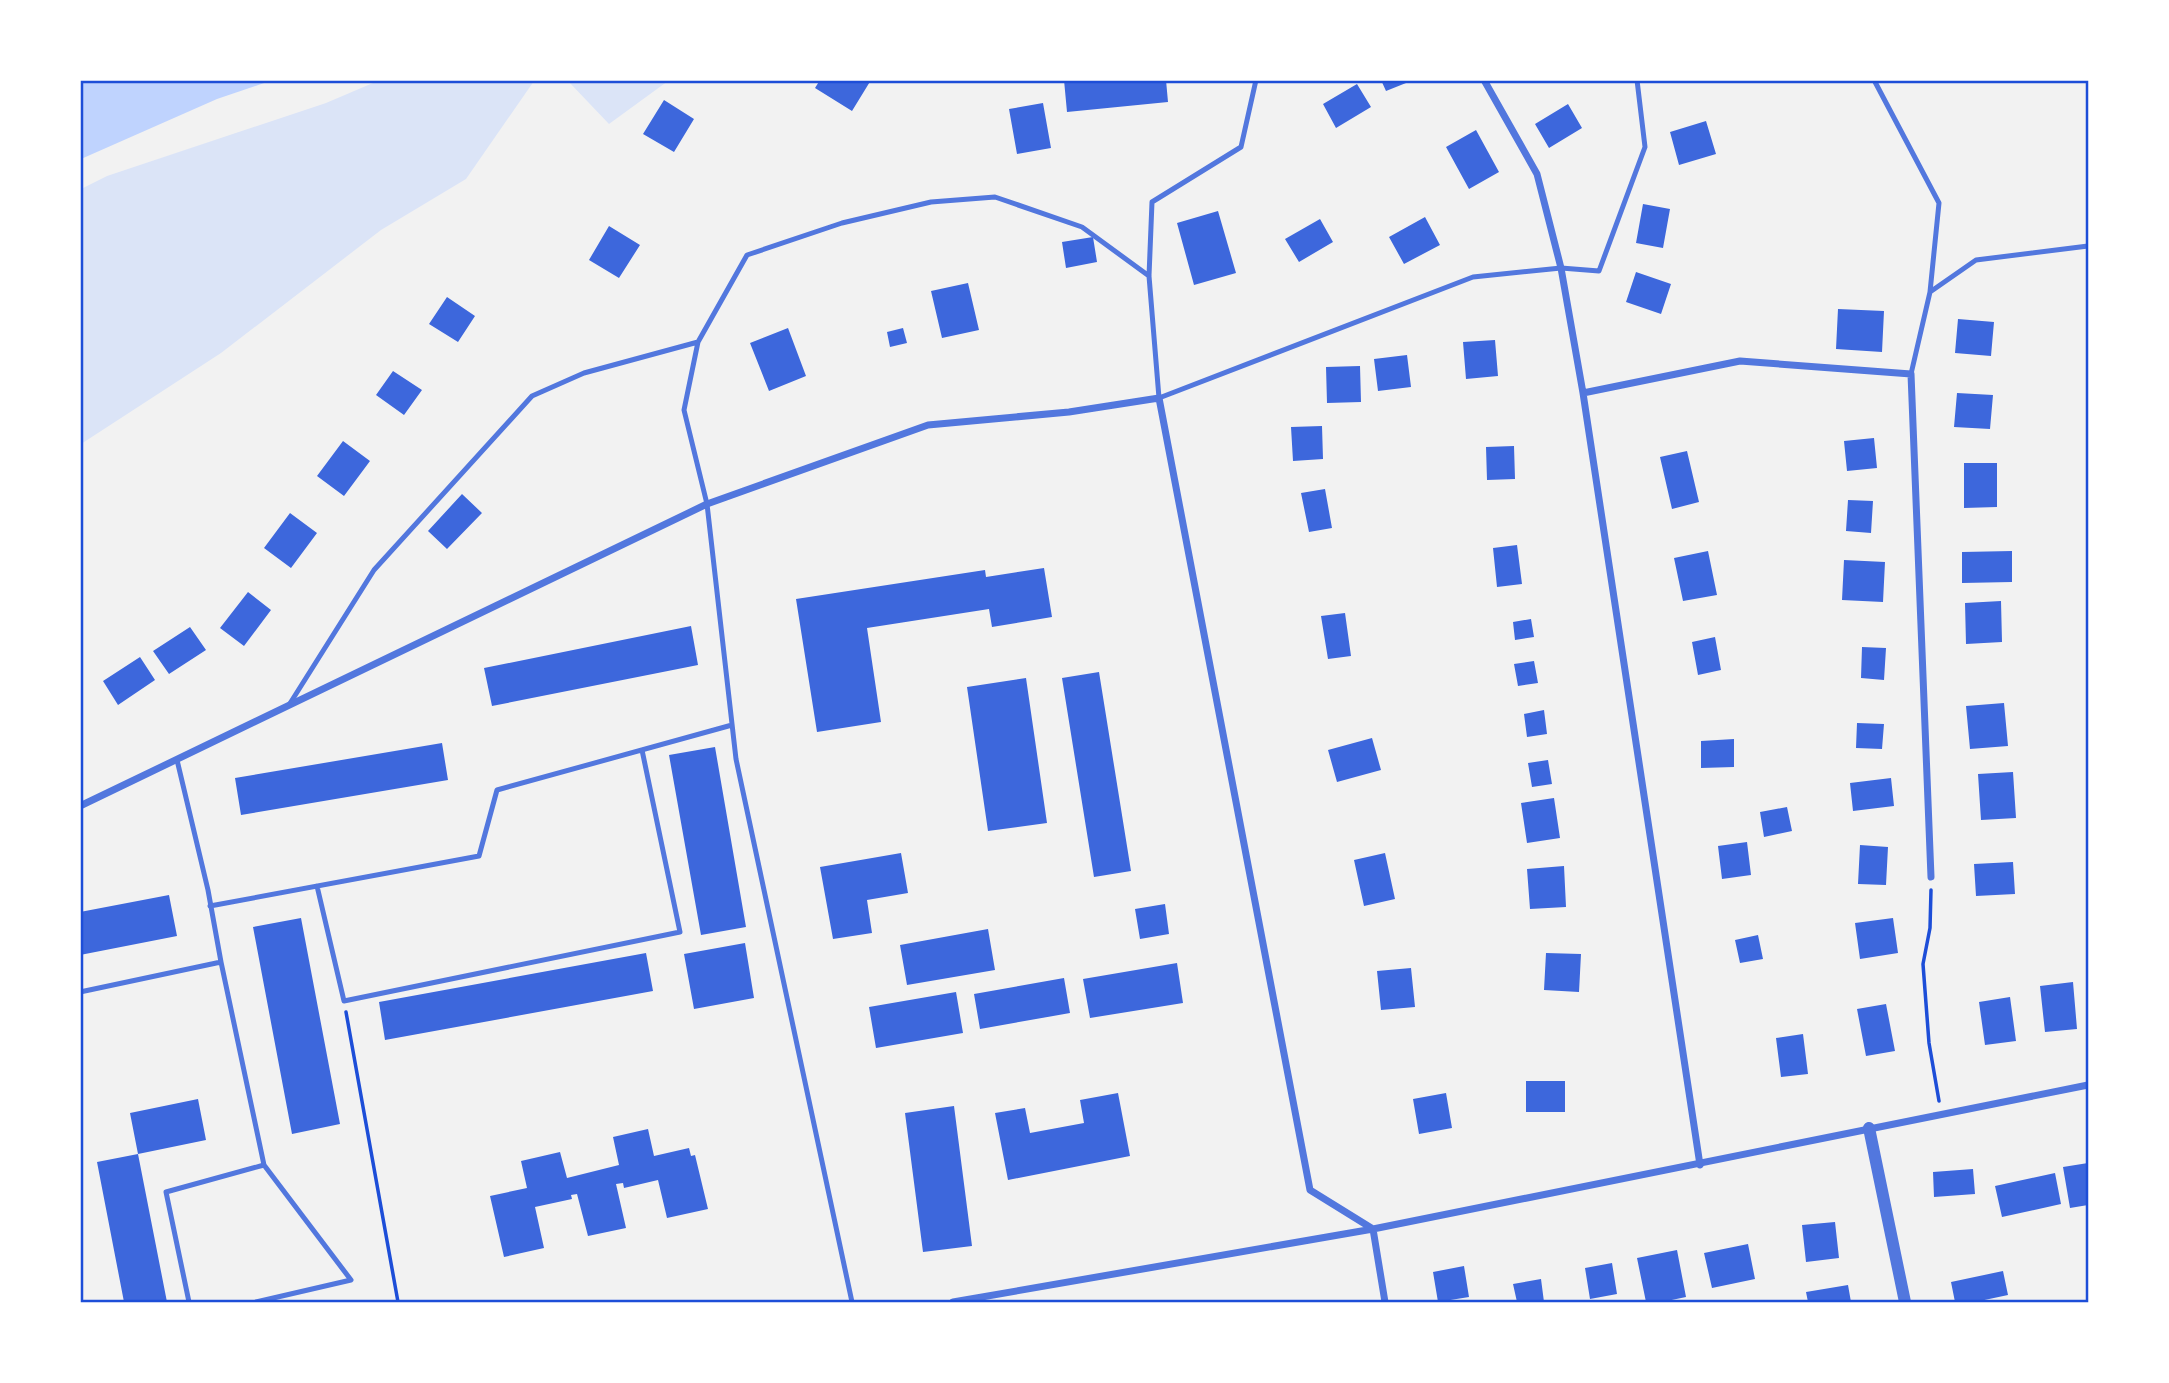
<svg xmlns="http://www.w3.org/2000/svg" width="2169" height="1383" font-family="'Roboto Condensed',sans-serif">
  <rect width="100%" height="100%" fill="#f2f2f2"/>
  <path fill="#dbe4f7" d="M380,80L534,81L466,179L381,230L221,353L81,444V189L107,176L326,103Z
    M568,81H668L609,124Z"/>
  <path fill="#bfd3fe" d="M81,80H270V81L217,99L81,159Z"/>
  <path fill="#3d67dc" d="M820,80H871L852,111L815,88Z
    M1064,80H1166L1168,102L1067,112Z
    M1381,80H1411V81L1386,91Z
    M1357,84L1371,107L1336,128L1323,104Z
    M664,100L694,119L674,152L643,134Z
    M1043,103L1051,148L1017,154L1009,109Z
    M1568,104L1582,128L1549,148L1535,124Z
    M1706,121L1716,154L1679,165L1670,132Z
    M1476,130L1499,172L1469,189L1446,147Z
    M1643,204L1670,209L1663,248L1636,243Z
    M1218,211L1236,273L1194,285L1177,223Z
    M1425,217L1440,245L1404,264L1389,237Z
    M1320,219L1333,242L1299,262L1285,239Z
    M609,226L640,245L619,278L589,260Z
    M1093,237L1097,262L1066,268L1062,242Z
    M1636,272L1671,284L1661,314L1626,302Z
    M968,283L979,330L942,338L931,291Z
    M447,297L475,316L458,342L429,324Z
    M1838,309L1884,311L1882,352L1836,349Z
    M1958,319L1994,322L1991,356L1955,353Z
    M788,328L806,376L769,391L750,343Z
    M903,328L907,343L890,347L887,332Z
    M1495,340L1498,376L1466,379L1463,342Z
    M1407,355L1411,387L1378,391L1374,359Z
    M1360,366L1361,402L1327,403L1326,367Z
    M393,371L422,390L404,415L376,395Z
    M1957,393L1993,395L1990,429L1954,427Z
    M1322,426L1323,459L1293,461L1291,427Z
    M1874,438L1877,468L1847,471L1844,441Z
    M343,441L370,461L344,496L317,476Z
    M1514,446L1515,479L1487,480L1486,447Z
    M1687,451L1699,502L1672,509L1660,457Z
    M1964,463H1997V507L1964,508Z
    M1325,489L1332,528L1309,532L1301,493Z
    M462,494L482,513L447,549L428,531Z
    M1848,500L1873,501L1871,533L1846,531Z
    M290,513L317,533L291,568L264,548Z
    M1517,545L1522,584L1497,587L1493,548Z
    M1708,551L1717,595L1683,601L1674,558Z
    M2012,551V582L1962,583V552Z
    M1844,560L1885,562L1883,602L1842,600Z
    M1044,568L1052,617L992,627L989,609L867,628L881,722L817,732L796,599L985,570L986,577Z
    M248,592L271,610L244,646L220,628Z
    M2001,601L2002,642L1966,644L1965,603Z
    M1345,613L1351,656L1328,659L1321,616Z
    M1531,619L1534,637L1515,640L1513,622Z
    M691,626L698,665L492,706L484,668Z
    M190,627L206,650L169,674L153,651Z
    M1715,637L1721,670L1698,675L1692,642Z
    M1862,647L1886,648L1884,680L1861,678Z
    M140,657L155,680L118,705L103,681Z
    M1534,661L1538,683L1518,686L1514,664Z
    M1099,672L1131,871L1094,877L1062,678Z
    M1026,678L1047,823L988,831L967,687Z
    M2004,703L2008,746L1970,749L1966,706Z
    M1544,710L1547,734L1527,737L1524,714Z
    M1857,723L1884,724L1882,749L1856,748Z
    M1372,738L1381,770L1337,782L1328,750Z
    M1734,739V767L1701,768V741Z
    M442,743L448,780L241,815L235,778Z
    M715,747L746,927L701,935L669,755Z
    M1548,760L1552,784L1532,787L1528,763Z
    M2013,772L2016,818L1981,820L1978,774Z
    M1891,778L1894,806L1853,811L1850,783Z
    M1554,798L1560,838L1527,843L1521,803Z
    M1787,807L1792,831L1764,837L1760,812Z
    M1747,842L1751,875L1722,879L1718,846Z
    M1860,845L1888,847L1886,885L1858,884Z
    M901,853L908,893L867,900L872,933L833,939L820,867Z
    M1385,853L1395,899L1364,906L1354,860Z
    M2013,862L2015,894L1976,896L1974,864Z
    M1564,866L1566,907L1530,909L1527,869Z
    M169,895L177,936L80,955V912Z
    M1165,904L1169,934L1140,939L1135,909Z
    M301,918L340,1124L292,1134L253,927Z
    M1893,918L1898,953L1860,959L1855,923Z
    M988,929L995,970L907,985L900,945Z
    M1758,935L1763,959L1740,963L1735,940Z
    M745,943L754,998L694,1009L684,954Z
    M646,953L653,991L385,1040L379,1002Z
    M1546,953L1581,954L1579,992L1544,990Z
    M1177,963L1183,1003L1090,1018L1083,979Z
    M1411,968L1415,1007L1381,1010L1377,971Z
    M1064,978L1070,1013L980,1029L974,994Z
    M2073,982L2077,1029L2045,1032L2040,986Z
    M956,992L963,1033L876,1048L869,1007Z
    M2010,997L2016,1041L1985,1045L1979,1002Z
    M1886,1004L1895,1051L1866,1056L1857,1009Z
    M1803,1034L1808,1074L1781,1077L1776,1038Z
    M1526,1081H1565V1112H1526Z
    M1118,1093L1130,1156L1008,1180L995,1113L1025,1108L1030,1133L1084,1123L1080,1100Z
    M1446,1093L1452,1128L1419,1134L1413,1099Z
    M198,1099L206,1140L138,1154L130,1113Z
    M954,1106L972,1246L923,1252L905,1113Z
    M648,1129L654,1156L689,1148L691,1156L695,1155L708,1209L667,1218L658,1180L624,1188L623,1183L616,1184L626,1228L588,1236L577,1194L571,1195L572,1199L535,1207L544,1248L504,1257L490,1196L527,1188L521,1161L560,1152L567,1178L619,1165L613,1137Z
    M138,1154L167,1302H124L97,1162Z
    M2088,1163V1205L2070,1208L2063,1167Z
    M1973,1169L1975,1194L1934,1197L1933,1172Z
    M2055,1173L2061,1204L2002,1217L1995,1186Z
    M1835,1222L1839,1258L1806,1262L1802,1225Z
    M1748,1244L1755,1279L1712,1288L1704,1253Z
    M1677,1250L1686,1297L1662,1302H1646L1637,1258Z
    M1612,1263L1617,1294L1590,1299L1585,1268Z
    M1464,1266L1469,1297L1438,1302L1433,1272Z
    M2003,1271L2008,1295L1975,1302H1955L1951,1282Z
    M1541,1279L1544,1302H1517L1513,1284Z
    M1848,1285L1851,1302H1808L1806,1292Z"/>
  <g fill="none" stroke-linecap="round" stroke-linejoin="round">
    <path stroke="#1d4ed8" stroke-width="3.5" d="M1931,890L1930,928L1923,964L1929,1043L1939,1101
      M346,1012L398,1302"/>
    <path stroke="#5277de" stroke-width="5" d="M1256,80L1241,147L1152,202L1149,276L1159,398L1473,277L1561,268L1599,271L1645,147L1637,80
      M1874,80L1939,203L1930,292
      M1911,374L1930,292L1976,260L2088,246
      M289,705L374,570L532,396L584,373L698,342
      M317,886L344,1001L680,932L642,750
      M210,906L479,856L497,790L732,725
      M221,962L264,1165L351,1280L256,1302
      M80,992L221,962L208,890L177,760
      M189,1302L166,1192L264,1165
      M852,1302L736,759L707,504L684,410L698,342L747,255L842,223L931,202L995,197L1082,227L1149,276"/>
    <path stroke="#5277de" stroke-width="7" d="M1484,80L1537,174L1561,268L1583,393L1700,1165
      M1583,393L1740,361L1911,374L1931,877
      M80,806L707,504L928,425L1069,412L1159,398L1310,1190L1373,1229L1385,1302
      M953,1302L1373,1229L2088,1085"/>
    <path stroke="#5277de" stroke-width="12" d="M1869,1128L1905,1302"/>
  </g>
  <rect width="2169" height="1383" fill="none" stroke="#ffffff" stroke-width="164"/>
  <rect x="82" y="82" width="2005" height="1219" fill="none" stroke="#1d4ed8" stroke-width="2.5"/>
</svg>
